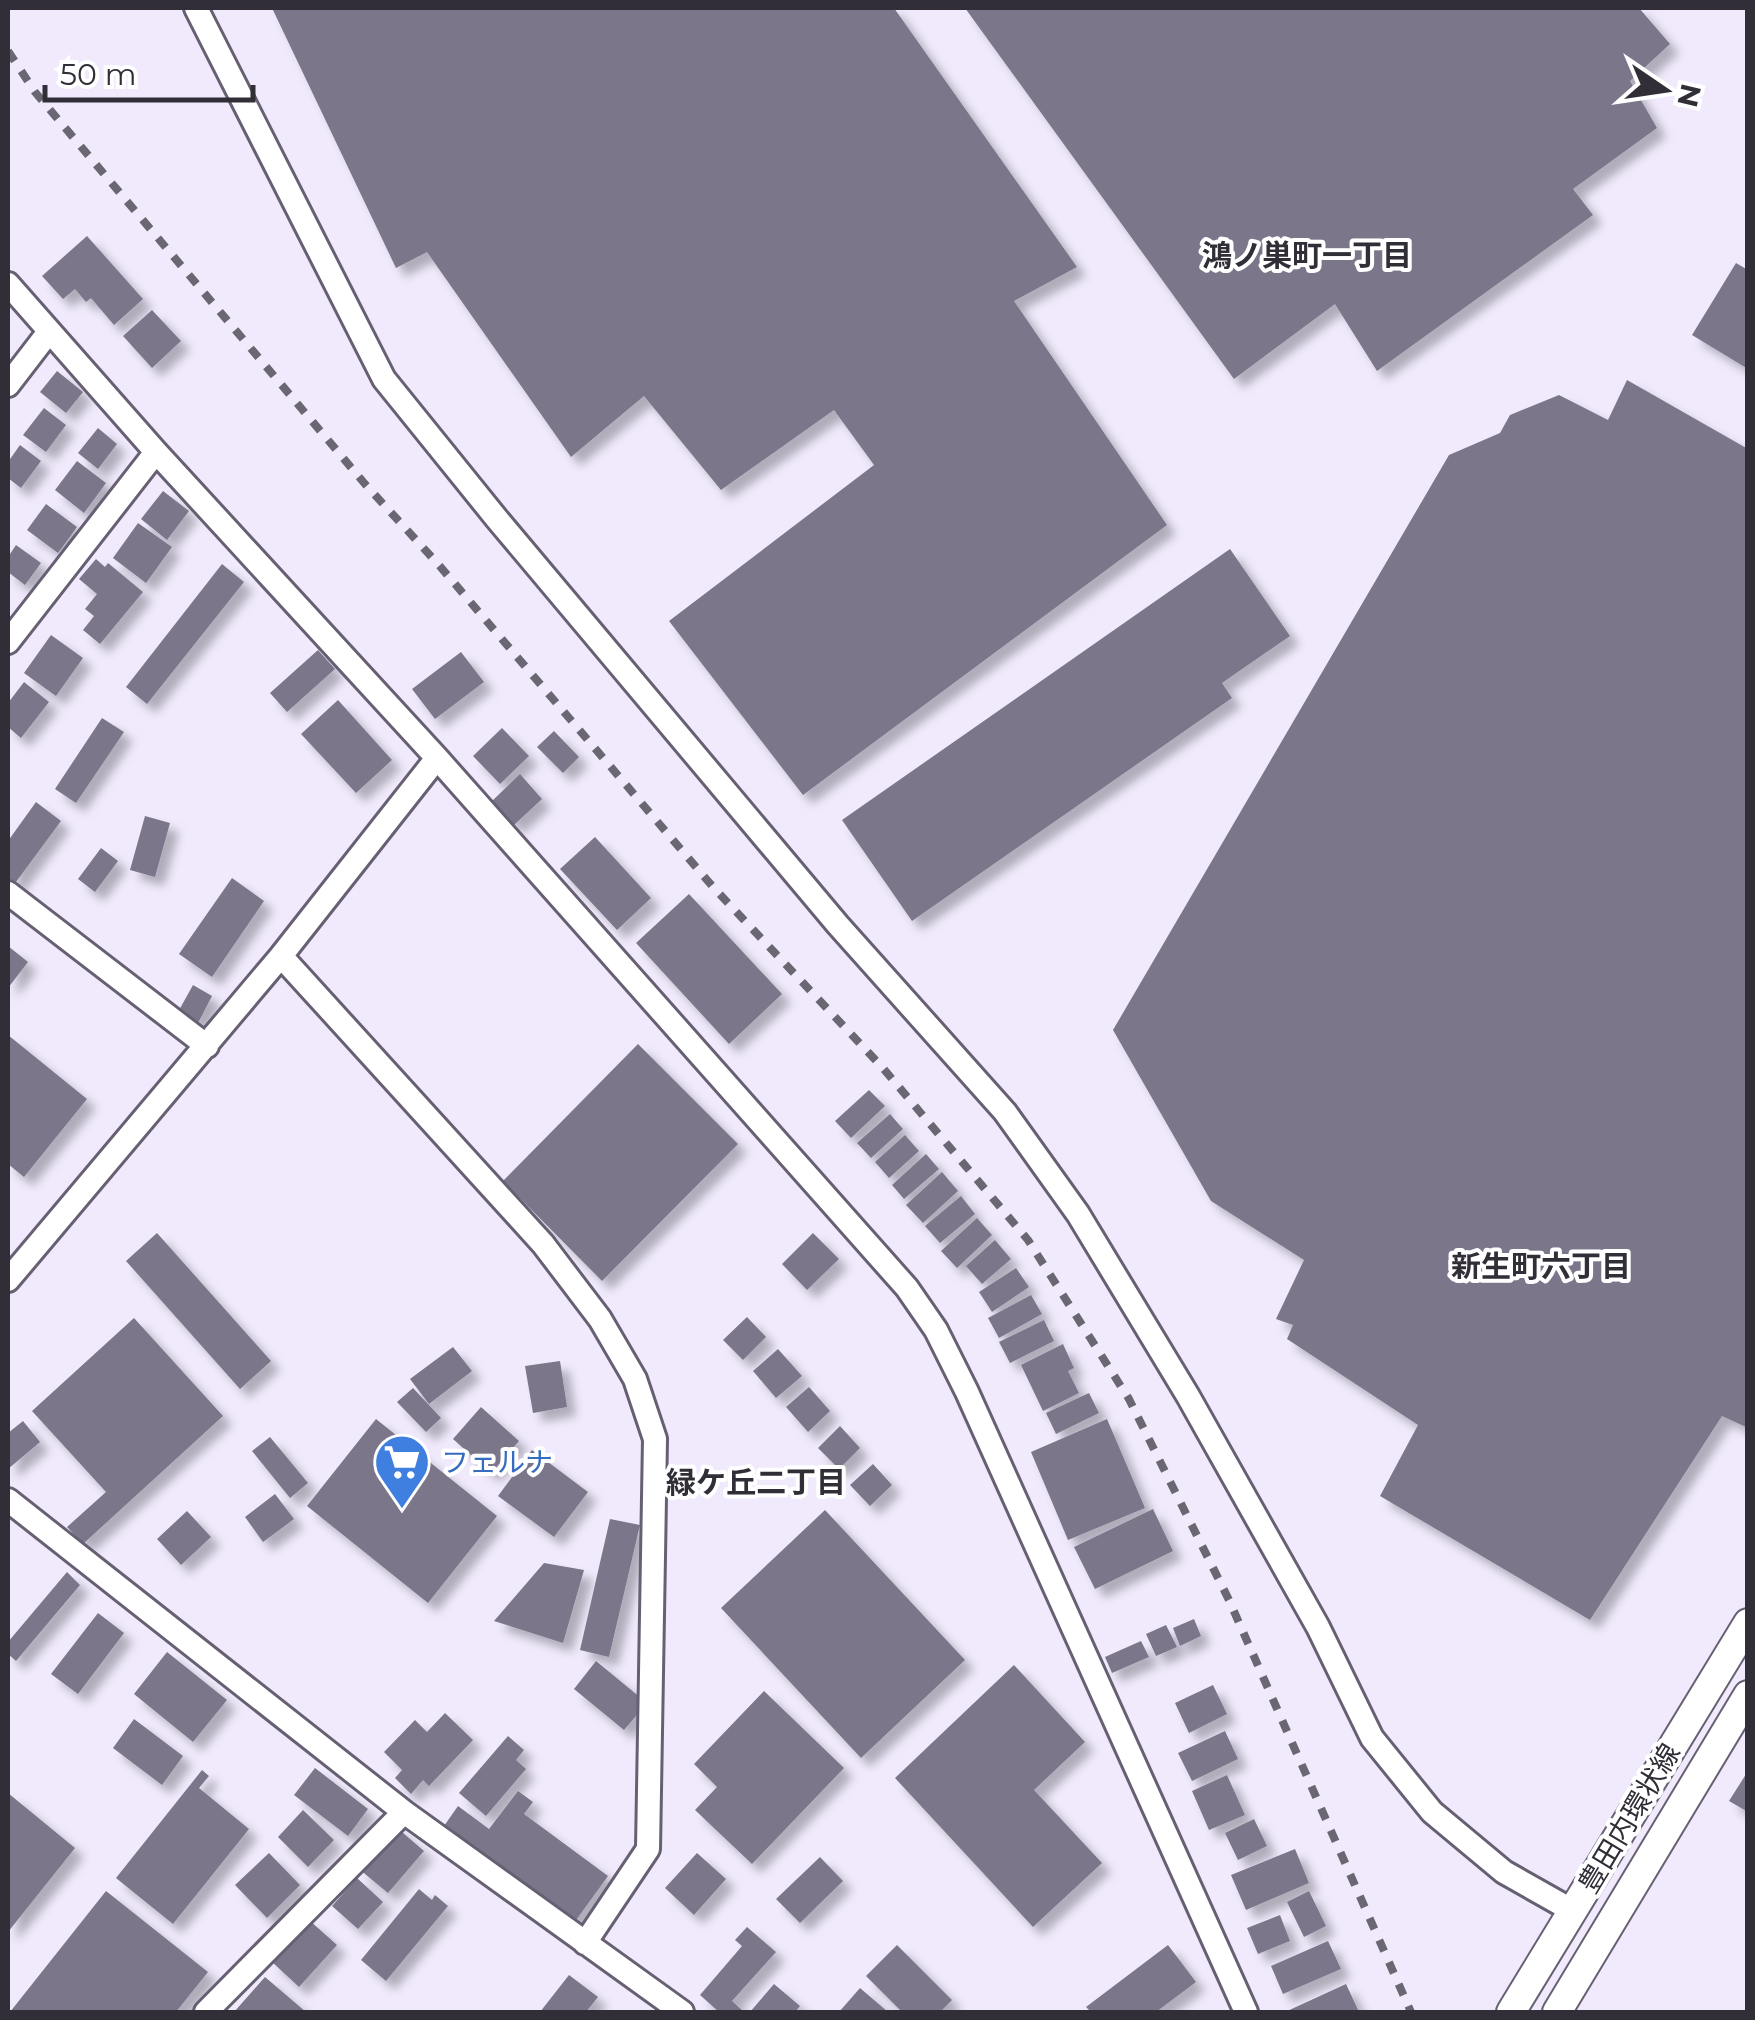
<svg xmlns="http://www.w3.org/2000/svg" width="1755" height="2020" font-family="Montserrat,'Noto Sans JP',sans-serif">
  <defs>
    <filter id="shadow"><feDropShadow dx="9" dy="9" stdDeviation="5" flood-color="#0004"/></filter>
  </defs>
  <rect width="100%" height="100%" fill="#f0eafc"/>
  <path fill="#7b768a" filter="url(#shadow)" d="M272,8H894L1077,267L1014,301L1167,525L803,795L669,621L874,465L834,410L721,490L644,396L571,457L427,252L396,268Z
    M965,8H1639L1670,44L1630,81L1657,128L1573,189L1593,215L1377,371L1335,304L1234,379Z
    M87,236L143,299L114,325L91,298L86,302L75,289L63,299L42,276Z
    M1736,263L1748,270V369L1692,335Z
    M152,310L181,341L152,368L123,336Z
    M57,371L83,392L66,413L40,392Z
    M1627,380L1748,449V1428L1722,1416L1590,1620L1380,1496L1418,1425L1287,1339L1293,1325L1276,1319L1304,1260L1211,1201L1113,1030L1449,455L1500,433L1510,415L1559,395L1608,420Z
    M44,408L66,425L46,452L23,435Z
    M98,428L117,444L98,469L78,453Z
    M20,445L41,461L21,488L8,478V462Z
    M77,461L106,483L84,513L55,490Z
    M163,491L189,511L167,540L141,519Z
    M46,504L77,527L58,553L27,530Z
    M138,523L172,547L146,583L113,558Z
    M16,545L41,563L25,585L8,572V557Z
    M1230,549L1290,636L1222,683L1232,698L912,921L842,820Z
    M96,559L105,567L108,563L143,592L100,644L83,630L94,616L85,609L97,594L79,579Z
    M222,564L244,582L147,704L126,687Z
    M51,635L83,658L56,696L24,673Z
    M318,650L335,669L287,712L270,693Z
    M461,652L484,682L435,719L412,689Z
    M24,682L49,702L21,738L8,727V703Z
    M338,700L392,760L356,793L301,734Z
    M102,718L124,732L76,803L55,789Z
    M502,728L529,756L500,784L473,756Z
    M554,731L579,757L563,773L537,747Z
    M520,774L542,799L514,825L492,801Z
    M36,802L61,821L13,886L8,881V841Z
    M145,816L170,823L155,877L130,870Z
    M595,837L651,898L617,930L560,869Z
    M101,848L118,861L95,892L78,879Z
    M232,878L264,901L212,977L179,954Z
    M689,894L782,994L729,1044L636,943Z
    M8,946L28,962L8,988Z
    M193,985L212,996L198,1023L178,1012Z
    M8,1035L87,1099L24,1177L8,1164Z
    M638,1044L738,1144L602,1281L503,1181Z
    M869,1090L885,1106L851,1138L835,1121Z
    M890,1114L903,1129L871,1158L857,1143Z
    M905,1135L919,1151L889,1178L875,1162Z
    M926,1154L939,1169L904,1199L892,1185Z
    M942,1172L958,1191L923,1223L906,1205Z
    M961,1196L975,1214L940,1243L925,1226Z
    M977,1218L992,1235L957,1268L941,1251Z
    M157,1233L271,1361L240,1389L126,1261Z
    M813,1233L839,1259L807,1290L782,1264Z
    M995,1240L1011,1259L982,1284L966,1266Z
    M1016,1268L1029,1287L992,1312L979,1292Z
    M1031,1295L1042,1314L999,1338L988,1318Z
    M747,1317L766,1337L743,1360L723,1340Z
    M134,1318L223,1416L83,1544L67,1527L106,1492L32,1411Z
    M1044,1320L1054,1341L1010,1363L999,1342Z
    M1063,1344L1074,1368L1068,1371L1079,1393L1043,1411L1021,1365Z
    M453,1347L472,1371L429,1404L410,1379Z
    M778,1349L802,1376L776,1398L753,1371Z
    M560,1361L567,1407L533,1413L525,1366Z
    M809,1387L830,1411L808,1432L786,1407Z
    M413,1388L441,1418L426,1432L397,1402Z
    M1089,1393L1099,1413L1056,1434L1046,1413Z
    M481,1407L519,1441L491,1473L453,1439Z
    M376,1419L497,1516L428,1603L307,1506Z
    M1107,1419L1145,1508L1068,1540L1031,1452Z
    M23,1421L40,1442L8,1469V1433Z
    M840,1426L860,1448L839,1469L818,1448Z
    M270,1437L308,1483L290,1498L252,1451Z
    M532,1450L588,1492L554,1537L498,1496Z
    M873,1464L892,1485L870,1506L850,1485Z
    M275,1494L294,1519L263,1542L245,1517Z
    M1153,1509L1173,1551L1095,1589L1074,1547Z
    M825,1510L965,1660L861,1758L721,1608Z
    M187,1511L211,1537L181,1565L157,1539Z
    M610,1519L640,1525L609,1657L580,1650Z
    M544,1563L584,1570L563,1643L494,1621Z
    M67,1572L80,1585L16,1661L8,1654V1642Z
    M98,1613L124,1633L78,1694L51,1674Z
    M1194,1619L1201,1636L1180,1646L1173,1628Z
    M1166,1625L1177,1647L1156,1656L1146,1634Z
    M1141,1641L1149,1657L1112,1673L1105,1657Z
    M167,1652L227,1700L193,1742L134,1694Z
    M596,1661L647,1703L624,1730L574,1689Z
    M1014,1665L1085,1742L1034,1790L1102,1863L1033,1927L895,1778Z
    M1213,1685L1227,1714L1189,1733L1175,1703Z
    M764,1691L844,1768L752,1864L695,1810L717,1787L694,1764Z
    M445,1713L473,1740L429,1786L423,1780L411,1794L395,1778L402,1770L384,1752L415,1720L427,1732Z
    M134,1719L183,1756L162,1785L113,1748Z
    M1225,1731L1238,1759L1192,1781L1178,1753Z
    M508,1736L524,1750L516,1760L526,1769L486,1816L459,1793Z
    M315,1768L368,1809L348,1836L294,1795Z
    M202,1770L209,1776L199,1788L249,1829L173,1924L116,1878Z
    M1748,1771V1812L1729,1801Z
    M1227,1775L1245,1815L1209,1830L1192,1791Z
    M518,1791L533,1802L524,1814L608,1876L574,1923L444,1826L458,1806L489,1829Z
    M8,1793L75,1848L8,1932Z
    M303,1810L334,1840L308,1867L278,1837Z
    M1254,1819L1267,1846L1238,1860L1225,1833Z
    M395,1826L424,1851L388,1893L359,1869Z
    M1295,1849L1309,1883L1246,1910L1231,1875Z
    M269,1853L300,1885L267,1918L235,1885Z
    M697,1853L726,1879L694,1915L665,1888Z
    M820,1857L843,1881L800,1923L776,1899Z
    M357,1878L383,1902L358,1929L332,1906Z
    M419,1889L432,1900L435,1895L448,1906L386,1981L361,1960Z
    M106,1891L208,1972L176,2012H10Z
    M1309,1891L1326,1926L1304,1937L1287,1902Z
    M1280,1915L1290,1941L1258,1954L1247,1928Z
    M309,1920L337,1945L299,1987L271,1961Z
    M747,1927L776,1952L732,2001L744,2012H719L700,1995L742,1946L735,1940Z
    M1328,1941L1341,1969L1283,1994L1271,1966Z
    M897,1945L952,2000L940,2012H902L866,1976Z
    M1168,1945L1196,1982L1156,2012H1091L1086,2007Z
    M569,1975L598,1997L586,2012H540Z
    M265,1977L306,2012H234Z
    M774,1984L800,2006L795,2012H750Z
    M1346,1984L1359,2012H1285Z
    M860,1988L888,2012H839Z"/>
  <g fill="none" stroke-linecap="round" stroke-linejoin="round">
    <g stroke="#676073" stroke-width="28">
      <path id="minor" d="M196,8L384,379L497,519L838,925L1005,1112L1078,1214L1188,1396L1318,1627L1372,1738L1432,1812L1504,1872L1573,1911
        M8,284L156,452L437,758L907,1288L936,1330L967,1392L1246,2012
        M8,385L48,333
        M8,642L156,452
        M8,893L207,1046
        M281,956L543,1244L600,1319L635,1379L655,1439L648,1849L585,1943
        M8,1280L281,956L437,758
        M8,1500L404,1812L682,2012
        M206,2012L404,1812"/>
    </g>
    <g stroke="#676073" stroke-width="32">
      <path id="tertiary" d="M1511,2012L1748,1623
        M1557,2012L1748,1695"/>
    </g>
    <use href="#minor" stroke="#fff" stroke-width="22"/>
    <use href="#tertiary" stroke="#fff" stroke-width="28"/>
    <path stroke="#6b6772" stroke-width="8" stroke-dasharray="12 12" stroke-linecap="butt" d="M8,51L35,92L365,484L438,564L713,887L882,1067L1028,1240L1129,1399L1229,1600L1411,2012"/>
  </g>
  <defs>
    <g id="supermarket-pin" transform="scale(2.875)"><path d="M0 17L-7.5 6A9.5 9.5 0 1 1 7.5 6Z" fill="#3f7fe0" stroke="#fff"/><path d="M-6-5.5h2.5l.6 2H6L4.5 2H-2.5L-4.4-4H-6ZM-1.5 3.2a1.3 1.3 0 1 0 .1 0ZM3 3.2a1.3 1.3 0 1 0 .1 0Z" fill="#fff"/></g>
  </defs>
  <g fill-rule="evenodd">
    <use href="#supermarket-pin" x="402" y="1462"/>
  </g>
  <g text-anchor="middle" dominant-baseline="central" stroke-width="8" stroke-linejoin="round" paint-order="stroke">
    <g font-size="28" fill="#366cbe" stroke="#fff" text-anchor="start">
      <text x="441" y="1462">フェルナ</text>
    </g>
    <g font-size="28" fill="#312e37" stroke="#fff">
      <text transform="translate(1629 1818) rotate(-59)">豊田内環状線</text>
    </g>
    <g font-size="30" font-weight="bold" fill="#312e37" stroke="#fff">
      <text x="1307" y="255">鴻ノ巣町一丁目</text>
      <text x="1541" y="1266">新生町六丁目</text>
      <text x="756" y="1482">緑ケ丘二丁目</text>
    </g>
  </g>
  <rect width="1755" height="2020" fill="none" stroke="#312e37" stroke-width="20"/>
  <g transform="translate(1665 90) rotate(103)" stroke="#ffffff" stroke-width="8" paint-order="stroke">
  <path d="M0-8L18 38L0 25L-18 38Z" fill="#312e37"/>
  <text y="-15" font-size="28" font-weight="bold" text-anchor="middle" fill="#312e37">N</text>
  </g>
  <path d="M45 85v15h208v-15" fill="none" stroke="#312e37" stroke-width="5"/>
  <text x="60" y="85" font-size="30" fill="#312e37" stroke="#ffffff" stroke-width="8" paint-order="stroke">50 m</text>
</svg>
